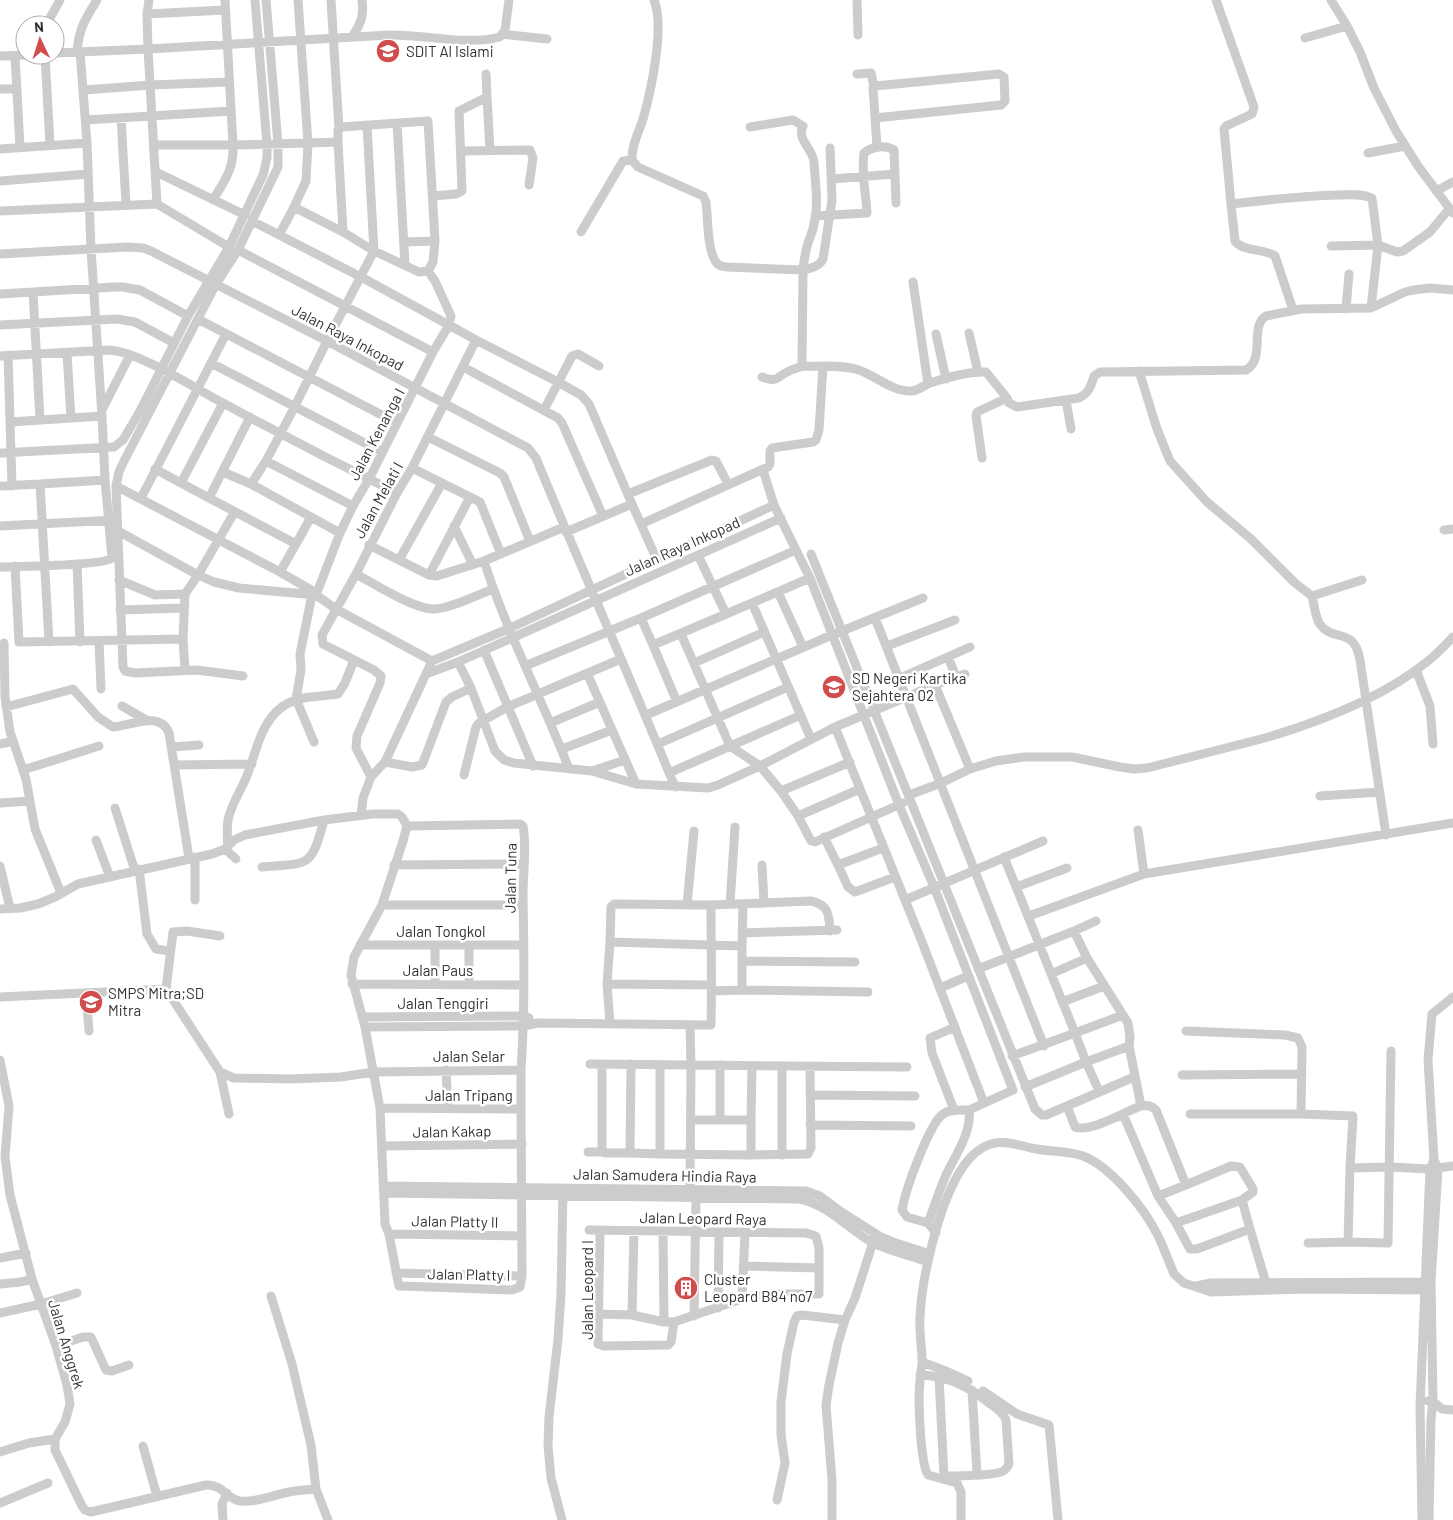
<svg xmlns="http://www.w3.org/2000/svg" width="1453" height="1520" font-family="Barlow,sans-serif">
  <rect width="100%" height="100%" fill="#fff"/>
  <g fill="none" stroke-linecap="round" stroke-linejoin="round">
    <path stroke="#ccc" stroke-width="9" d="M149,0L147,14L148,49L389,35C425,34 464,46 500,37L505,30L509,0
      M331,0L339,128
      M654,0C665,27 651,91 643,119C639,132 631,146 632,160L638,167L703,196L706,202C708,217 707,250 716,262C718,266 722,266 727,267L803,270L802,366C820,367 841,364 859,370C876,376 893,392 912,391C919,390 923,386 930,383C944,378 971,371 986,372L1007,398L1009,403L1017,407L1079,398C1089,393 1091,386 1094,376L1100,372L1246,370C1266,359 1249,326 1266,316L1301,309L1371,308L1405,292L1413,290L1430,288L1453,290
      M857,0L858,35
      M1216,0L1254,107L1252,114L1226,126L1224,129L1231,204C1266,200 1301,196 1337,195C1348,195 1361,193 1372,198L1378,245L1371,308
      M1331,0L1347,26L1360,52L1374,88L1396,131L1418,166L1453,213
      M147,14L225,10
      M46,25L60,0
      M502,34L547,39
      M352,37C361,23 364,17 362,0
      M1305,38L1347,26
      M77,51C79,29 85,19 97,0
      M45,55L50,145
      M0,56L25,55
      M15,56L20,147
      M857,74L871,73L874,87
      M0,89H16
      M84,90L151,85L229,82
      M487,97L490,151
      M121,118L126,204
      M875,118L1001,105L1005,101L1004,77L999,74L875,86L873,88L877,147
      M86,120L231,111
      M397,123L405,265
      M750,127L793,120L803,126C796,139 813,149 814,162C815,181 819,205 814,224C813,231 810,237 808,243C805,252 804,261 803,270C811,268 819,267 823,259L832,200L830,148
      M338,142L343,232
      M154,145H233L225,0
      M0,149L87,143L80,51
      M461,151L530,150L533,158L529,185
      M1368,153L1405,146
      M156,172L245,215
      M832,179L895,174
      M0,181L88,174
      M1436,191L1453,182
      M433,196L456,194L462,191L459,111L487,97L486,74
      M213,200C225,180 234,169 233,145L308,143L306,181L294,207L343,232L374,251L419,272L428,271L433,262L435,241L428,121L341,127L338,130V142L308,143L298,0
      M157,204L229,247
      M1231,204L1235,241C1243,252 1264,248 1275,256L1293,310
      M0,211L157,204L148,49L55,53
      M815,216L867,213C866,193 861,173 864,153C872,147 885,144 894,150L896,203
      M581,232L623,161L632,160
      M279,235L294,207
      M404,242L435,241
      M1331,246L1378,245L1397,252L1403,251L1430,232L1449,209
      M238,250L433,352
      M0,254L127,247L143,248L151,251L327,341L528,448L536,458C581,568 630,677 675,787
      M428,271L435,281L451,316L449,325L476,340
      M913,282L928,384
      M33,292L114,287H123L140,290L188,316
      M0,294L33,292L40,420
      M1346,309L1349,274
      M198,319L397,423
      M0,325L117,319L135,322L174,343
      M969,333L978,372
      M936,334L946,379
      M67,353L71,418
      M8,355L12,486
      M0,356L109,350C140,352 194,388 223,403C280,434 338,464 397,493
      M211,363L382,452
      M463,367L558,418L562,423L603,516
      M1139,371L1157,429L1170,461L1207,502L1251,539L1295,583L1312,596C1314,604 1315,615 1319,623C1333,644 1354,625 1360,660L1386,835
      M762,377C778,383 776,377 789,371C793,369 798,368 802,366
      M1066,400L1071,429
      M103,408L130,355
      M544,410L572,356L578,354L599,366
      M250,417L209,498L296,544L280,572
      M10,422L102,416
      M428,437L500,473L504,477L530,541
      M0,453L114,447L123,440L140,411L188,316L229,247L263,175L267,158V145L255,0
      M982,458L976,416L977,412L1007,398
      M266,461L353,506
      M412,468L480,502L501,554
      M155,469L209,498
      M763,470L774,505L796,550
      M223,472L251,484L340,533
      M181,483L223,403
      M40,484L105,480
      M251,484L266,461L295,406L327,341L374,251L367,125
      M0,486L40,484L49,642
      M116,486L280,572L311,590L316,595L340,533L353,506L369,479L433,352L449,325L361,277L252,221
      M628,494L712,460L716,461L728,484
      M141,498L226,334
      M641,524L768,467L770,464V451L772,448L813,442L816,440L819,430L823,367
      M0,526L115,520
      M454,526L473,565
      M1444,530L1453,529
      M118,531L198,575L214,582L239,588L316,595L336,609L432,661
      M566,532L632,504L657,560
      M296,544L311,517
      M369,545L429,575L437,576L484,561L564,527
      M811,554L1035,1109L1042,1115H1046L1067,1106L1075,1127C1087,1132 1111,1119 1123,1114L1158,1196L1176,1223L1190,1249H1197L1250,1229L1266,1283
      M698,555L726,614
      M399,560L442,483
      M484,561C507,633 542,699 569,769
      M77,564L80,642
      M15,566L19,642L183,639
      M0,567C18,566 103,566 112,558L105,480L102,416L91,249L87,143
      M356,574C373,583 415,610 434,609C449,609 477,595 493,589
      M429,575L470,497
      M119,580L155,595L185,594
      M778,592L803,647
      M312,595L300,654L301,670L296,699L314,742
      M1312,596L1362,580
      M752,603L810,578
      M120,610L183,608
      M641,618L653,645L752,603L811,739
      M875,618L1044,1046
      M681,634L730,746L760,766L781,791L798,816L811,841L815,842L903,803
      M99,641L101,689
      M4,643L5,697L10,732L26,779L35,829L61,893
      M653,645L677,702
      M887,646L955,620
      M484,650L533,766
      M948,657L956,677
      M458,662L471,688
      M694,663L764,632
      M525,666L641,618L796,550L810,578L899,805L934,887L1013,1090L969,1110
      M185,670L183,639L185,594L198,575L234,513
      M1416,670L1430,706L1433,744
      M587,673L636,784
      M426,674L458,662L781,518
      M243,676L197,670L135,673L125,671L123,667L116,486L119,472L123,463L216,284L238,250L252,221L278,167V144L266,0
      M900,678L970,647
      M935,685L965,674
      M122,706L148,721
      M6,707L73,689L98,717L113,727C130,726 160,710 169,733L189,858
      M646,715L832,635L923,598
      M550,723L600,702
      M835,727L935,685L970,769
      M0,744L13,741
      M658,744L788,687
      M172,747L199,745
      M562,749L612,730
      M385,762L412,767L422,765L446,702L452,697L471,688L495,751L504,760L514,763L592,771L636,784L708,788L718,785L760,766L835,727L922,942L984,1103
      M174,765L252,764
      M23,770L99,746
      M592,771L625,760
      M669,773L801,715
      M464,775L476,727L479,723L507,707L621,659
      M371,777L356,748L357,736L380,683L381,676L374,670L323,644L322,635L356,574L397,493L412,468L476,340L558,382L581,395L589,404L632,504
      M781,791L850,762
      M909,795L941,783L970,769L996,761L1024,757H1072L1120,767L1134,769L1147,768L1265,738C1319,722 1384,697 1428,661C1437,654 1445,645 1453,637
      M1320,796L1380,792
      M0,803L30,801
      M115,808L135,871
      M361,815L363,798L371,777L385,762L432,661L508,629L774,505
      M798,816L860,789
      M1138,830L1144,874
      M824,837L838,865L883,848
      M96,840L110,877
      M228,847C227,838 227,829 228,820C231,805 240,792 246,778C256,754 260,723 282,707C298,695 319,697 338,694L345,683L354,660
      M225,849L236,859
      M1004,857L1075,1033L1123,1015
      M394,865L523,864
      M762,865L764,903
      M838,865L848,887L855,892L895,877
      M0,866L10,908
      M262,867C310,863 311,868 324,820
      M139,869L147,934L156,949L170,951
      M1016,887L1067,868
      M195,900V857
      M905,900L1043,841
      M730,904L735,827
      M382,905H523
      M687,905L694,831
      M711,905L811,901C829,905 829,915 830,931
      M0,909L20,908L38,904L55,897L78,884L212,854L225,849L234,840L245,835L324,820L373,814H398L402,817L407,826L403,841L382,905L354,957L351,975L365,1027L380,1108L385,1224L389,1234L398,1282L399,1286H402L512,1290L520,1287L522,1276L521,1109L380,1108
      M1029,916L1144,874L1453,823
      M1074,931L1096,921
      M742,933L837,930
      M220,936L187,931L173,932L166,989L220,1072L229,1114
      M360,945H523
      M435,945V984
      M469,945V984
      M742,961L855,962
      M978,969L1074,931L1087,958L1128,1023L1130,1037L1129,1046L1141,1106
      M1051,974L1087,958
      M352,984L523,985
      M607,984L711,985
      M940,988L968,976
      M742,990L868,992
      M712,991L742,990V946
      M86,993L89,1031
      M0,997L166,989
      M1062,1002L1104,986
      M362,1017L525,1016L529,1018
      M610,1024L607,984L610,942
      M365,1027L524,1026L538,1023L711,1025C712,985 711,945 711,905L614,904L611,907L610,942L742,946L743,904
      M1186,1031L1285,1035L1298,1038L1302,1047L1301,1114
      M1012,1056L1075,1033L1086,1062L1025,1087
      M0,1060L9,1106L5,1157L10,1195L32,1279L56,1346L67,1385L70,1404L65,1422L55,1439V1450L82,1506L85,1510L91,1512L206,1485C223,1484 226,1499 240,1501C255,1503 274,1495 289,1492C298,1490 307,1490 316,1489
      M590,1064L691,1065L690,1025
      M602,1064V1150L605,1153H630L631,1064
      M782,1066V1155
      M446,1070L448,1108
      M521,1070V1109
      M220,1072L234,1078L290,1079L341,1077L374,1072L521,1070C525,1011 524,953 523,894C523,873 527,846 523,826L520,824L407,826
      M1182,1075L1302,1074
      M1099,1091L1086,1062L1129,1046
      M810,1095L915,1096
      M1067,1106L1134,1077
      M954,1110L932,1053L930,1038L955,1027
      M1123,1114C1134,1109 1146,1100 1156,1110L1186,1185L1158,1196
      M1190,1114H1301L1353,1116L1350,1168L1348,1242
      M691,1120H720V1065
      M720,1120H751L752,1066
      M751,1120V1155
      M810,1125L911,1126
      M383,1146L522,1144
      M588,1152H603
      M630,1153L660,1154V1065
      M660,1154L751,1155L808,1154L811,1148L810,1066
      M1434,1160L1428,1060L1432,1014L1453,997
      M1350,1168L1389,1167L1430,1169L1453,1166
      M1186,1185L1231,1166L1240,1167L1253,1189V1192L1242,1200L1250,1229
      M384,1186L806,1191L820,1196L840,1211L881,1237L893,1242L930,1254
      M690,1190L691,1065L907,1067
      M384,1193L799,1199C827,1204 848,1229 873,1243C890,1251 911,1256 928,1262
      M928,1223L907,1217L902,1210C905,1191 929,1124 943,1114C950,1109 961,1110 969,1110C972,1132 955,1156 946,1175C939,1191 934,1207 928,1223L936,1233
      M1176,1223L1242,1200
      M589,1230L806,1233L816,1236L819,1248V1294H773L751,1296L674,1322H664L632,1315L599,1314
      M600,1230L598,1344L604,1346L668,1345L671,1342L674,1322
      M663,1232L664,1322
      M389,1234L521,1236
      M1308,1243L1348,1242L1388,1243L1391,1051
      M0,1258L26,1253
      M744,1266L819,1268
      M396,1273L522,1276
      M0,1284L21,1282L32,1279
      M1196,1286L1211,1283L1430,1282
      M271,1296L292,1364L311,1445L316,1489L328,1520
      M742,1299L745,1233
      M718,1308L719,1233
      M0,1313L41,1304L77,1293
      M632,1315L634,1231
      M694,1316L696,1198
      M56,1346L83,1337H91L106,1370L112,1371L129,1365
      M922,1362L946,1371L968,1381
      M920,1375C948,1376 968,1386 989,1403C996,1408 1003,1412 1006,1420L1009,1464C1007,1468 1005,1471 1001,1472C988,1476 958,1476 944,1476L939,1377
      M972,1390L977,1474
      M983,1391L1017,1414L1049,1425L1058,1520
      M1428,1401H1433L1442,1409L1453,1410
      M143,1446L157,1496
      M0,1452L29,1443L55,1439
      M777,1500L785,1463L781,1435V1402L787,1354L794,1322L797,1316L802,1315L845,1320
      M0,1503L48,1483
      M223,1520L222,1504L227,1493
      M562,1520L551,1478L548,1446L549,1417L558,1339L561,1294L563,1190
      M832,1520V1480L826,1405L829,1385L838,1343L845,1320L855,1298L874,1239
      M961,1520V1492L957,1483L928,1475C920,1462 918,1398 920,1381C920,1375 922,1368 922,1362C922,1347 919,1332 920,1317C922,1275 941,1191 969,1159C989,1137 1005,1141 1031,1148C1048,1152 1067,1150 1083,1156C1110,1166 1143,1207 1156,1232C1163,1245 1168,1260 1174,1274L1184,1283L1211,1292L1305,1289L1431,1290
      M1422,1520L1420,1406L1430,1169L1434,1160L1438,1168L1431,1282L1433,1401L1431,1419L1429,1520"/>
  </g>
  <defs>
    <g id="school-disc" transform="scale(1.25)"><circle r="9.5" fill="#d04c4d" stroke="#fff"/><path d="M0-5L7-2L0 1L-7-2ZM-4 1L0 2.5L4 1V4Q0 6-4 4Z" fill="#fff"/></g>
    <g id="building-disc" transform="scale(1.25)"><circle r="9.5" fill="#d04c4d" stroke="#fff"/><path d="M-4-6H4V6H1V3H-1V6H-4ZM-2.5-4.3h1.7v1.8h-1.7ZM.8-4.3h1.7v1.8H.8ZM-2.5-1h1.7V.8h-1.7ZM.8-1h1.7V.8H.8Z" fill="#fff"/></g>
  </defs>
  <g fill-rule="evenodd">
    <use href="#school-disc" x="388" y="51"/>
    <use href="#school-disc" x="834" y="687"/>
    <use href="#school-disc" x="91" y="1002"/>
    <use href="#building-disc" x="686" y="1288"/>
  </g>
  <g text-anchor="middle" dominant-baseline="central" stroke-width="5" stroke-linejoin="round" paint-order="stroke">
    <g font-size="15" fill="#323232" stroke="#fff" text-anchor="start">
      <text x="406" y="51">SDIT Al Islami</text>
      <text x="852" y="678">SD Negeri Kartika<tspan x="852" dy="17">Sejahtera 02</tspan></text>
      <text x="108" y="993">SMPS Mitra;SD<tspan x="108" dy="17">Mitra</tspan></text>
      <text x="704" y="1279">Cluster<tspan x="704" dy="17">Leopard B84 no7</tspan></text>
    </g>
    <g font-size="15" fill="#323232" stroke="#fff">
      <text transform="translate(348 337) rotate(28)">Jalan Raya Inkopad</text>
      <text transform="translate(376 434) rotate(-62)">Jalan Kenanga I</text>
      <text transform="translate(378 500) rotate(-61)">Jalan Melati I</text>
      <text transform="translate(682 546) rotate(-24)">Jalan Raya Inkopad</text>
      <text transform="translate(510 878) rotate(-89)">Jalan Tuna</text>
      <text x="441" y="931">Jalan Tongkol</text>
      <text x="438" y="970">Jalan Paus</text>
      <text x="443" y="1003">Jalan Tenggiri</text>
      <text x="469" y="1056">Jalan Selar</text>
      <text x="469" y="1095">Jalan Tripang</text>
      <text transform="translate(452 1131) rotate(-1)">Jalan Kakap</text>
      <text transform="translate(665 1175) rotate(1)">Jalan Samudera Hindia Raya</text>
      <text transform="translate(703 1218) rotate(1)">Jalan Leopard Raya</text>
      <text transform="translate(455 1221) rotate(1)">Jalan Platty II</text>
      <text transform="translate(469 1274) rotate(1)">Jalan Platty I</text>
      <text transform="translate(587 1290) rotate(-90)">Jalan Leopard I</text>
      <text transform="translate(67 1344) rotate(73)">Jalan Anggrek</text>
    </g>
  </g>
  <g transform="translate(40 40) rotate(356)"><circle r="24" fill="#ffffff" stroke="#adadad"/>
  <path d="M0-4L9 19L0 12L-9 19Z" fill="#d04c4d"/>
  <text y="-8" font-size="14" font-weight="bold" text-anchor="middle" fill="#323232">N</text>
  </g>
</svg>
